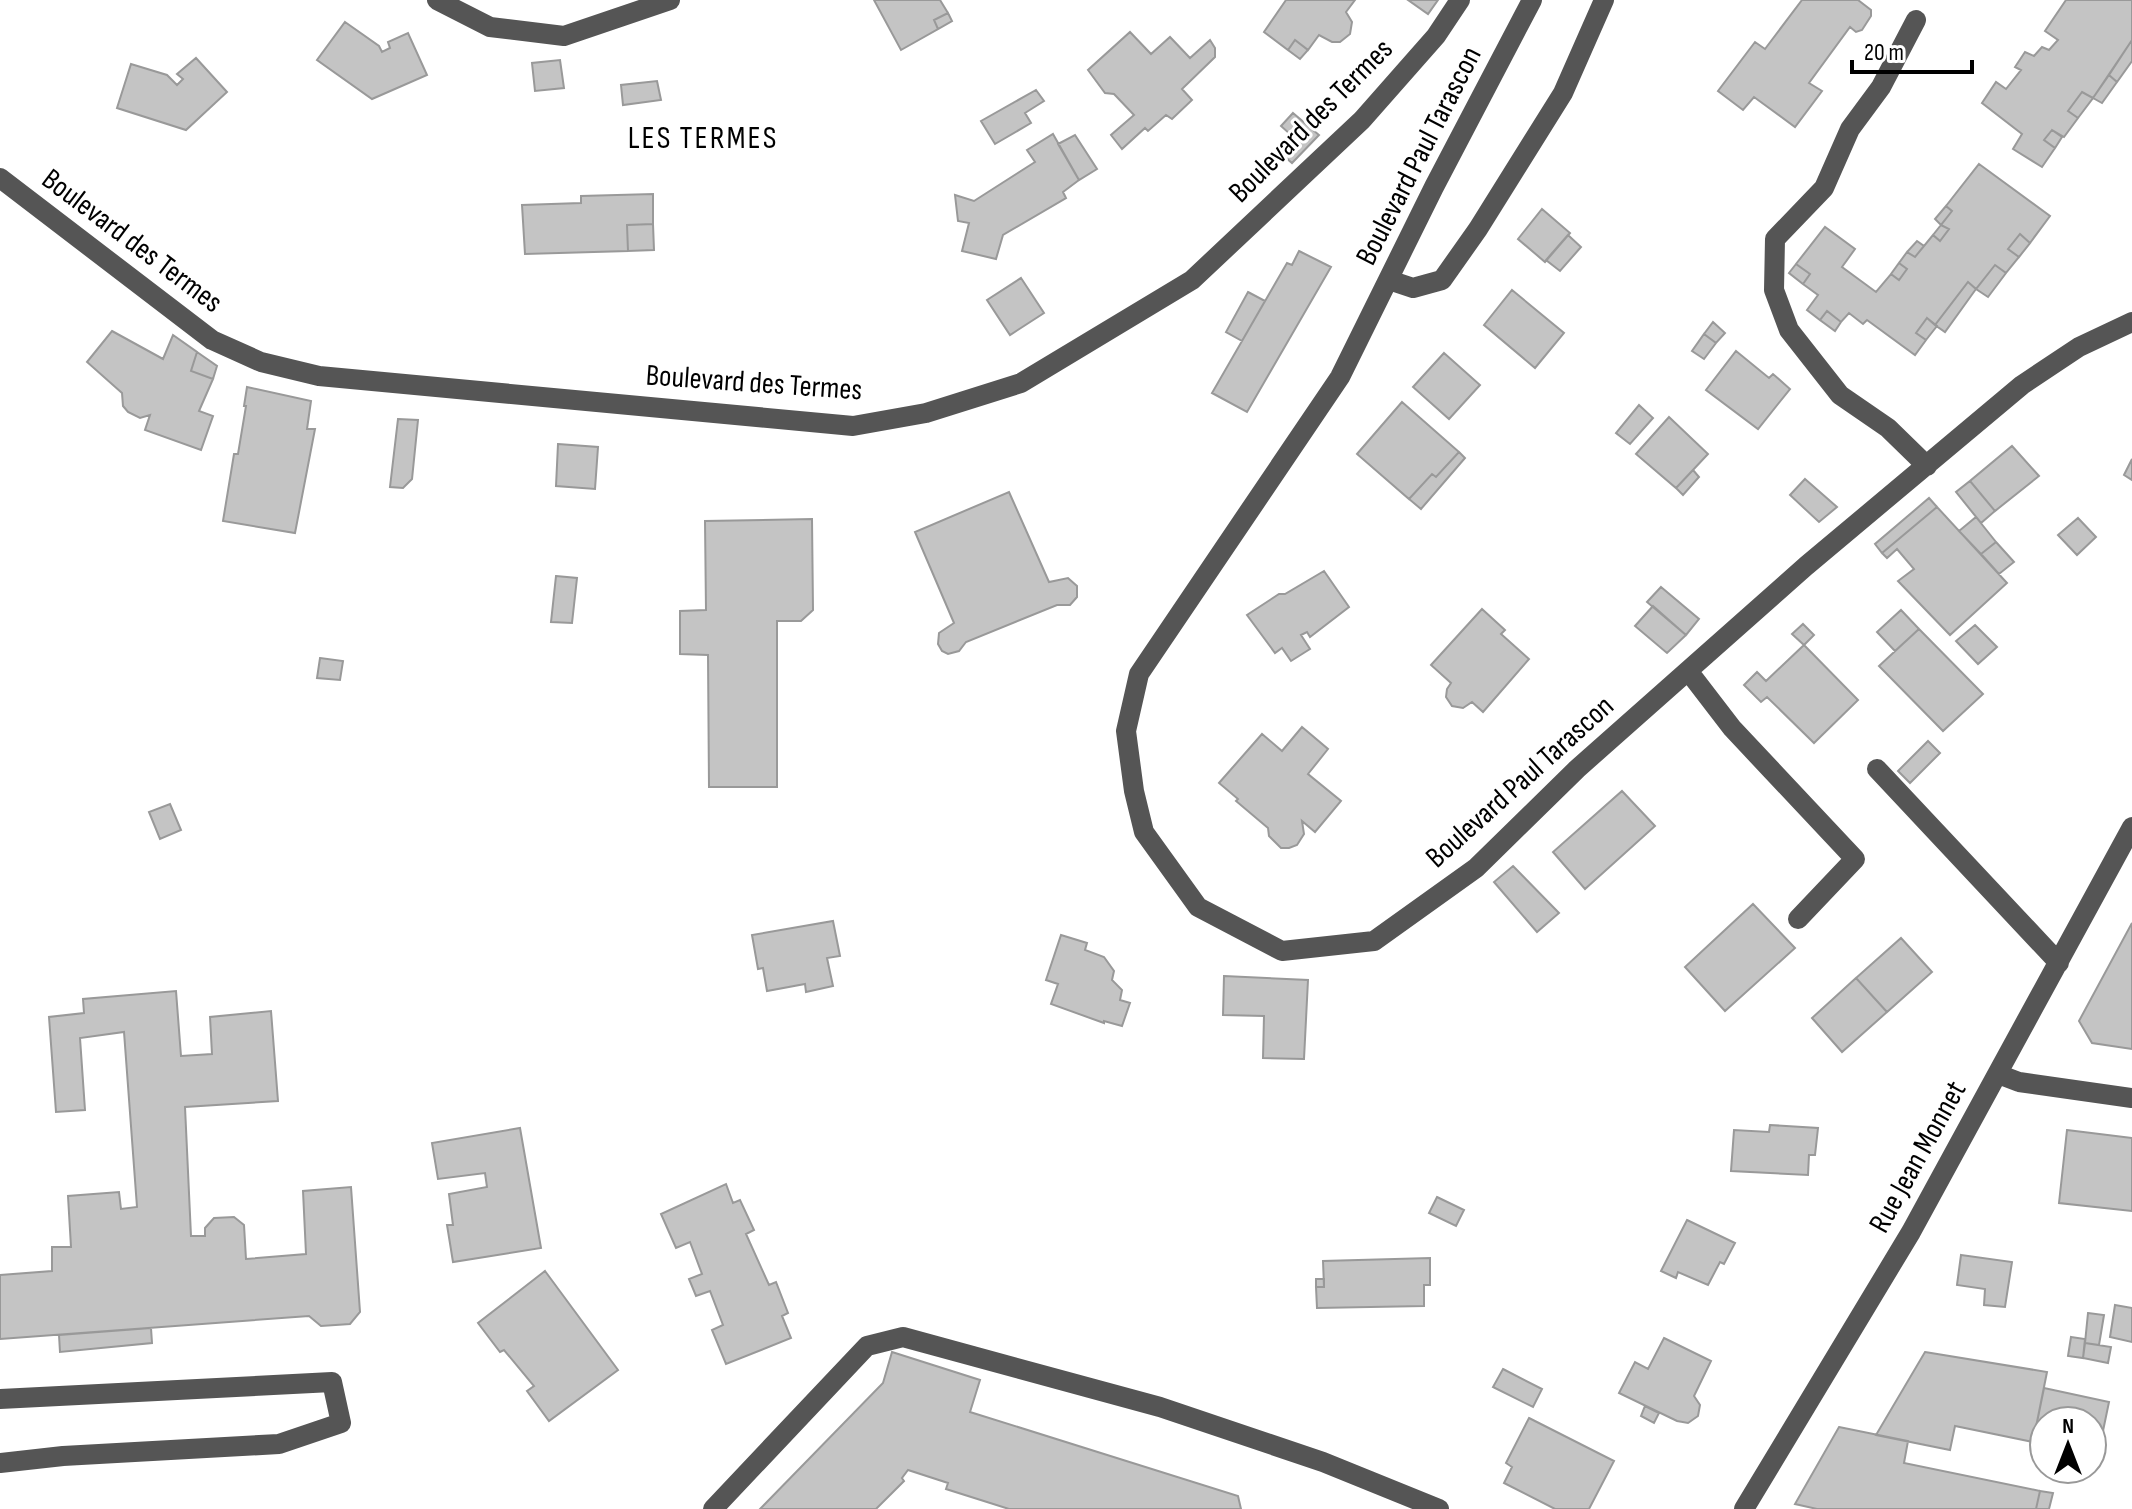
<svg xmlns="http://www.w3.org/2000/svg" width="2132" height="1509" font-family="'Sofia Sans Condensed',sans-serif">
  <rect width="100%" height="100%" fill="#fff"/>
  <path fill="#c4c4c4" stroke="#999" stroke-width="2" d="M874,0H940L948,13L934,20L938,29L901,50Z
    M1286,0H1355L1346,12L1352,22L1350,34L1340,42H1332L1319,35L1308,50L1295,40L1288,50L1264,32Z
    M1408,0H1438L1428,14Z
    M1802,0H1858L1871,10V16L1862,30L1856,32L1850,27L1809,83L1822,91L1795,127L1754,97L1743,110L1718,91L1755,42L1765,49Z
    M2066,0H2132V40L2093,98L2082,92L2068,111L2078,118L2064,137L2052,130L2044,140L2055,148L2042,167L2013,149L2022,134L1982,103L1996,82L2006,89L2021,70L2015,67L2025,52L2034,56L2042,47L2049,50L2058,40L2045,31Z
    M948,13L952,21L938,29L934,20Z
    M345,22L379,46L382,52L390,48L388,42L408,33L427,75L372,99L317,60Z
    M1130,32L1151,54L1170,37L1190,58L1210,40L1215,48V57L1182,89L1192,100L1172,119L1166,115L1148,131L1145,128L1122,149L1111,135L1134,115L1114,94L1105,93L1088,70Z
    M1295,40L1308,50L1300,59L1288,50Z
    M2132,40V61L2117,82L2109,75Z
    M196,58L227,92L186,130L117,108L131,64L167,75L177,85L183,79L177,74Z
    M560,60L564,88L535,91L532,63Z
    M2109,75L2117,82L2102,103L2093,98Z
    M657,81L661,100L623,105L621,85Z
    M1036,90L1044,101L1025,113L1031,123L995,144L981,121Z
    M2082,92L2093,98L2078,118L2068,111Z
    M1293,113L1319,135L1292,163L1277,150L1290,134L1281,126Z
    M2052,130L2062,137L2055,148L2044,140Z
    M1053,134L1079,180L1063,192L1066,198L1003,235L996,259L962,251L969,223L958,221L955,195L974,201L1035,162L1027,150Z
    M1075,135L1097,169L1079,180L1058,144Z
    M1979,164L2050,216L2030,243L2020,234L2008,249L2019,257L2006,273L1995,265L1976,289L1968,282L1935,325L1927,318L1916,333L1926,340L1915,355L1867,320L1863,324L1849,313L1841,322L1827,311L1820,320L1807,310L1818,295L1803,284L1810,274L1796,264L1825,227L1855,249L1842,267L1876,292L1891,274L1899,280L1907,269L1899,263L1907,252L1915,257L1933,235L1940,241L1949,229L1941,225L1952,211L1946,206Z
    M653,194V224L627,225L628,251L525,254L522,205L581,203V196Z
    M1946,206L1952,211L1941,225L1935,219Z
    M1542,209L1570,233L1545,262L1518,239Z
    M653,224L654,250L628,251L627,225Z
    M1941,225L1949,229L1940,241L1933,235Z
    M2020,234L2030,243L2019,257L2008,249Z
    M1568,235L1581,247L1560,271L1546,260Z
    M1917,241L1924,246L1915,257L1907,252Z
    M1299,251L1331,267L1247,412L1212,393L1287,263L1292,265Z
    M1899,263L1907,269L1899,280L1891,274Z
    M1796,264L1810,274L1803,284L1789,273Z
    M1995,265L2006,273L1988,297L1976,289Z
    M1021,278L1044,313L1010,335L987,300Z
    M1968,282L1976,289L1945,332L1935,325Z
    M1512,290L1564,333L1535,368L1484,325Z
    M1248,292L1265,301L1242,341L1226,332Z
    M1827,311L1841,322L1835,331L1820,320Z
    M1927,318L1937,326L1926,340L1916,333Z
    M1713,322L1725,333L1716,343L1704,334Z
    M112,331L163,359L173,335L197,352L191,371L213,379L199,411L213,416L201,450L145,430L150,415L140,418L128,412L123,406L122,393L87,362Z
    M1704,334L1716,343L1704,359L1692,351Z
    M1736,351L1769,378L1773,374L1790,389L1758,429L1706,390Z
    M197,352L217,366L213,379L191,371Z
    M1444,353L1480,385L1449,419L1413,387Z
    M247,387L311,401L307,429H315L295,533L223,521L234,454H238L246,406H244Z
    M1402,402L1459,452L1436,477L1432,474L1409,499L1357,454Z
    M1639,405L1653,418L1630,444L1616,433Z
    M1669,417L1708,454L1676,488L1636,454Z
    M398,419L418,420L412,479L403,488L390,487Z
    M558,444L598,447L595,489L556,486Z
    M2012,446L2039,476L1995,511L1970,481Z
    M1459,452L1465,458L1421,509L1409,499L1432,474L1436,477Z
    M2132,459V480L2124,475Z
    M1693,470L1699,477L1683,495L1676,488Z
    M1805,479L1837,507L1819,522L1790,495Z
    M1970,481L1995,511L1981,523L1956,492Z
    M1009,492L1049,582L1068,578L1077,586V597L1070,605H1057L966,642L959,651L948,654L942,651L938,644L939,633L954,623L915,532Z
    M1929,498L1937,507L1882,553L1875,544Z
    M1937,507L2007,583L1950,635L1898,581L1914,569L1897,549L1887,558L1882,553Z
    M1976,517L1996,542L1981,554L1959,531Z
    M2078,518L2096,537L2077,555L2058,535Z
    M812,519L813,610L801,621H777V787H709L708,655L680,654V611L706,610L705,521Z
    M1996,542L2014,562L1999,574L1981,554Z
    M1324,571L1349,607L1310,637L1307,632L1301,635L1310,649L1291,661L1282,648L1275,653L1247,615L1279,594H1285Z
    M556,576L577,578L572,623L551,622Z
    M1661,587L1699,619L1686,635L1647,602Z
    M1653,606L1686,635L1667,653L1635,626Z
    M1482,609L1505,630L1501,634L1529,659L1483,712L1472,702L1463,708L1452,706L1446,697L1447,689L1451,683L1431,665Z
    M1901,610L1919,629L1895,651L1877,632Z
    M1803,624L1814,635L1804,645L1792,634Z
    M1975,625L1997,647L1978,664L1956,641Z
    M1919,629L1983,694L1943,731L1879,666Z
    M1804,645L1858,700L1814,743L1767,697L1761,702L1744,685L1757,672L1766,681Z
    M320,658L343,661L340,680L317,678Z
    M1302,727L1328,749L1308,774L1341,801L1315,832L1302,821L1304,834L1297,845L1289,848H1281L1269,836L1268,828L1236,801L1238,799L1219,783L1262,734L1282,751Z
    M1928,741L1940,753L1910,783L1898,771Z
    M1622,791L1655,826L1585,889L1553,852Z
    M170,804L181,830L160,839L149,812Z
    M1513,866L1559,913L1537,932L1494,882Z
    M1753,904L1795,948L1725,1011L1685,967Z
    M833,921L840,956L827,958L833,986L806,992L805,984L767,991L763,968L758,969L752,935Z
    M2132,923V1049L2092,1043L2079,1021Z
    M1061,935L1087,943L1085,950L1104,957L1114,971L1112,980L1122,990L1120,1000L1130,1003L1122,1026L1104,1021V1023L1051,1004L1058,984L1046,980Z
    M1901,938L1932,972L1887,1012L1856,978Z
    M1224,976L1308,980L1304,1059L1263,1058L1264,1016L1223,1015Z
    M1856,978L1887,1012L1842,1052L1812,1018Z
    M176,991L181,1056L212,1054L210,1017L271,1011L278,1101L185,1107L191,1236H205V1228L214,1218L234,1217L244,1225L246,1259L306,1254L303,1191L351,1187L360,1312L350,1324L321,1326L309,1316L0,1339V1275L52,1271V1247H71L68,1196L119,1192L121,1209L137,1207L124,1032L80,1038L85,1110L56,1112L49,1017L84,1013L83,999Z
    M1770,1125L1818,1128L1815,1155H1809L1808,1175L1731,1171L1734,1130L1769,1132Z
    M520,1128L541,1248L453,1262L447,1225H453L449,1194L487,1187L485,1173L438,1179L432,1143Z
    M2067,1130L2132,1138V1211L2059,1203Z
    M726,1184L733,1203L740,1200L754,1230L746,1234L769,1285L776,1282L788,1313L782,1316L791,1338L726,1364L712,1330L723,1325L710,1291L696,1296L689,1279L702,1274L690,1242L676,1248L661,1214Z
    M1437,1197L1464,1210L1456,1226L1429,1213Z
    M1687,1220L1735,1243L1724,1264L1720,1262L1708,1285L1678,1272L1676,1278L1661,1271Z
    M1961,1255L2012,1262L2005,1307L1984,1305L1985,1289L1957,1285Z
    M1430,1258V1285H1424V1306L1317,1308L1316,1287H1324L1323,1261Z
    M545,1271L618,1370L549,1421L527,1391L534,1386L504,1350L500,1352L478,1323Z
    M1316,1279H1324V1287H1316Z
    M2115,1305L2132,1308V1342L2110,1337Z
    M2088,1313L2104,1315L2099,1345L2085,1343Z
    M151,1328L152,1343L60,1352L59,1335Z
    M2071,1337L2085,1339L2083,1358L2068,1356Z
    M1664,1338L1711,1361L1694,1396L1700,1405L1698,1416L1688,1423L1677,1421L1619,1393L1635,1362L1648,1369Z
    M2085,1343L2111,1347L2108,1363L2083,1358Z
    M892,1352L980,1380L970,1412L1238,1496L1241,1509H1009L946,1489L948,1483L908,1470L902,1478L904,1481L876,1509H760L883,1383Z
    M1925,1352L2047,1372L2033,1442L1955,1426L1950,1450L1876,1435Z
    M1503,1369L1542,1389L1533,1407L1493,1387Z
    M2044,1388L2109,1402L2098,1455L2092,1454V1421H2044V1444L2033,1442Z
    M1645,1406L1659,1413L1654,1423L1641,1416Z
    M1529,1418L1614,1461L1589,1509H1555L1504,1483L1512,1467L1506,1463Z
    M1839,1427L1908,1441L1904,1463L2040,1491L2036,1509H1817L1795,1504Z
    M2040,1491L2053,1493L2049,1509H2036Z"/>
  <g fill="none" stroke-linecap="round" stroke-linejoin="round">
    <path stroke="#555" stroke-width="20" d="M437,0L490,27L564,36L670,0
      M1532,0L1434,187L1340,377L1139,674L1126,731L1134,791L1144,832L1198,907L1282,951L1374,941L1476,868L1577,769L1806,566L2022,385L2079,347L2132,322
      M1916,20L1881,87L1850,129L1824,188L1775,239L1774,290L1789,330L1840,395L1888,428L1927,466
      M0,178L212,340L261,362L319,376L853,426L926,413L1021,383L1192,280L1362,120L1436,36L1460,0
      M1389,280L1413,288L1442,280L1478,229L1563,93L1604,0
      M1689,672L1732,728L1855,859L1798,919
      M1877,769L2059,963
      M1998,1074L2019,1082L2132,1098
      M0,1399L332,1382L341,1423L279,1444L63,1456L0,1463
      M713,1509L867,1346L903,1337L1160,1407L1323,1462L1439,1509
      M1744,1509L1911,1232L2132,827"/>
  </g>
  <g text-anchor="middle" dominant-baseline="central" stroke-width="6" stroke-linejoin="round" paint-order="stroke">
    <g font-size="30" fill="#000" stroke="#fff">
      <text transform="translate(1311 121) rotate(-45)">Boulevard des Termes</text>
      <text transform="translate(1419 156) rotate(-63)">Boulevard Paul Tarascon</text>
      <text transform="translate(132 241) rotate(37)">Boulevard des Termes</text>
      <text transform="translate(754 383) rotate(4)">Boulevard des Termes</text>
      <text transform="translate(1520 782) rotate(-42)">Boulevard Paul Tarascon</text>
      <text transform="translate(1918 1157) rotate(-61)">Rue Jean Monnet</text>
    </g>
    <g font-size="32" letter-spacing="2" fill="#000" stroke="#fff">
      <text x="703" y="138">LES TERMES</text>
    </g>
  </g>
  <g transform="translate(2068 1445)"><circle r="38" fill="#ffffff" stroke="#999999" stroke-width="2"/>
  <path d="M0-6L14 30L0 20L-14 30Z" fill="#000000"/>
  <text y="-12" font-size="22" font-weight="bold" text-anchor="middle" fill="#000000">N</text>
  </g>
  <path d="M1852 60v12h120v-12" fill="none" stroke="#000000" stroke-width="4"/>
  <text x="1864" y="60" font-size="24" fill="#000000" stroke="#ffffff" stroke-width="6" paint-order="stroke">20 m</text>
</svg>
